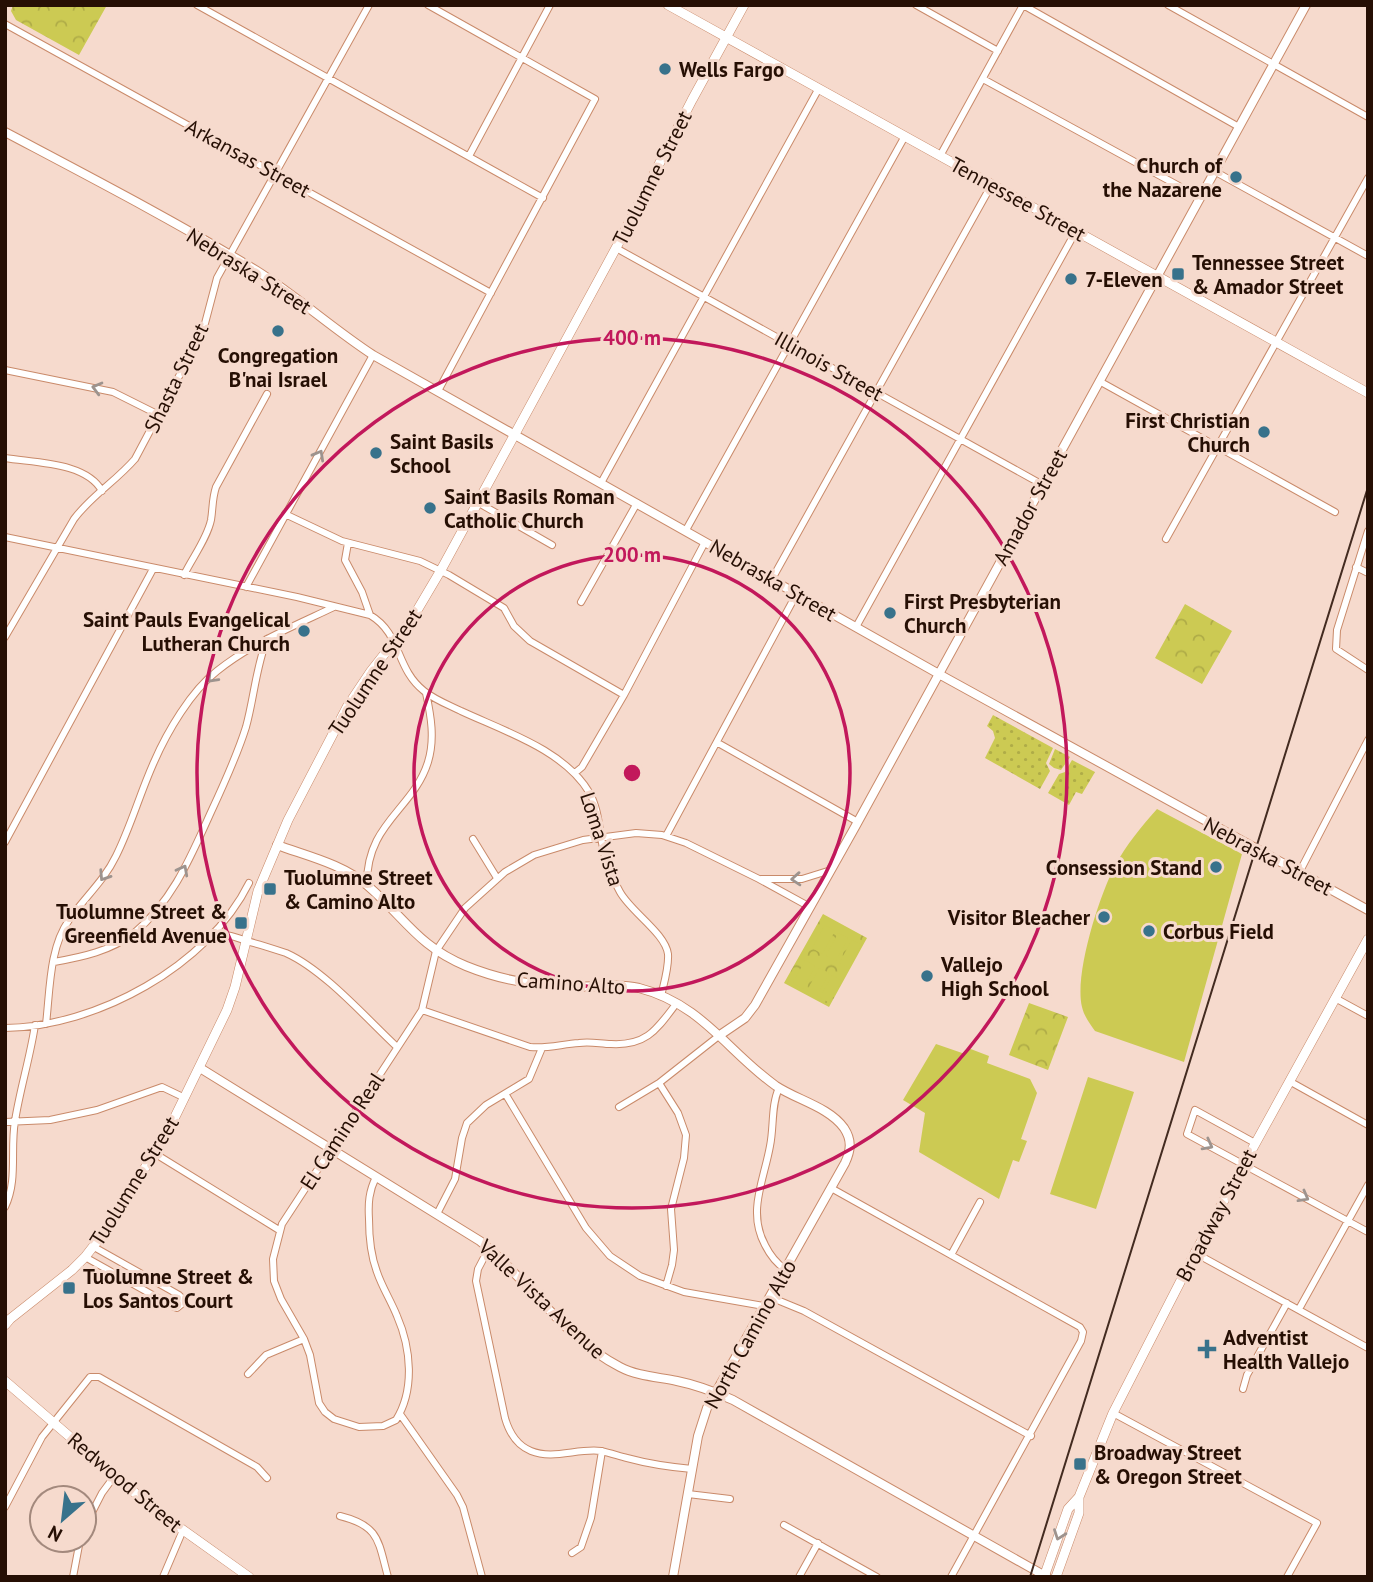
<svg xmlns="http://www.w3.org/2000/svg" width="1373" height="1582" font-family="'PT Sans',sans-serif">
  <defs>
    <pattern id="grass-dots" width="8" height="8" patternUnits="userSpaceOnUse" patternTransform="scale(1.75)"><rect width="8" height="8" fill="#ccca53"/><path d="M2 2h.1M6 6h.1" fill="none" stroke="#afac47" stroke-width="1.8" stroke-linecap="round"/></pattern>
    <pattern id="park-crowns" width="20" height="18" patternUnits="userSpaceOnUse" patternTransform="scale(1.75)"><rect width="20" height="18" fill="#ccca53"/><path d="M2 6a3 3 0 1 1 6 0M12 15a3 3 0 1 1 6 0" fill="none" stroke="#afac47"/></pattern>
  </defs>
  <rect width="100%" height="100%" fill="#f6dacd"/>
  <path fill="url(#grass-dots)" d="M993,715L1053,748L1046,763L1050,771L1040,789L985,758L995,738L993,731L987,726Z
    M1055,749L1070,757L1061,770L1054,768L1049,764Z
    M1072,760L1095,772L1082,794L1076,792L1069,805L1048,793L1059,774L1065,772Z"/>
  <path fill="url(#park-crowns)" d="M13,5H107L79,55L16,20L11,11Z
    M1185,604L1232,631L1202,684L1155,658Z
    M823,914L867,938L829,1007L784,983Z
    M1029,1003L1068,1017L1048,1070L1009,1055Z"/>
  <path fill="#ccca53" d="M1157,809L1242,854L1184,1062L1095,1031C1090,1024 1084,1016 1082,1007C1074,975 1099,896 1115,866C1126,845 1141,827 1157,809Z
    M825,925L835,931L822,954L812,948Z
    M838,933L848,938L836,961L826,956Z
    M852,940L862,945L849,968L839,963Z
    M805,960L815,966L803,989L793,983Z
    M819,968L829,973L817,996L807,991Z
    M832,975L842,981L830,1003L820,998Z
    M936,1044L965,1054L968,1048L989,1056L987,1063L1030,1079L1037,1093L1021,1139L1027,1141L1019,1162L1013,1160L999,1199L919,1152L925,1113L903,1100Z
    M1088,1077L1134,1092L1096,1209L1050,1194Z"/>
  <g fill="none" stroke-linecap="round" stroke-linejoin="round">
    <g stroke="#c98a6a" stroke-width="8">
      <path id="minor" d="M197,5L543,198
        M428,5L595,99L438,391
        M916,5L998,51
        M1023,5L1239,127
        M1168,5L1368,117
        M5,24L491,293
        M983,79L1199,197
        M469,156L550,5
        M940,156L1023,5
        M1214,171L1368,256
        M616,248L1043,485
        M5,370L113,392L159,415
        M1099,381L1335,512
        M5,458C35,463 86,462 102,491
        M601,483L819,88
        M477,502L552,545
        M285,514L342,541L420,561L449,575L504,608L514,626L530,641L624,695
        M686,530L905,136
        M1368,531L1337,630L1336,649L1368,670
        M5,537L297,597L370,615C402,634 395,668 424,691C435,700 449,705 461,711C504,731 564,750 589,792C599,809 599,829 603,848C606,864 612,878 620,892C631,912 665,933 668,954C669,967 664,983 661,996
        M1166,539L1368,178
        M348,543L345,560L362,592L370,615
        M1356,567L1368,573
        M184,575C192,558 207,539 211,520C213,508 212,499 216,487L267,394
        M772,579L992,184
        M246,587L373,355
        M581,602L637,503
        M856,627L1076,231
        M5,637L74,519C91,496 116,481 135,459L203,331L217,278L369,5
        M718,743L858,822
        M576,772L582,767L624,695L705,542
        M666,836L797,593
        M473,839L497,878
        M5,842L153,569
        M1299,873L1368,740
        M761,879H802L831,870
        M367,885C366,823 413,810 428,762C435,739 431,716 426,693
        M213,937C226,932 237,938 250,942C262,945 274,949 286,953C324,970 366,1018 397,1047
        M54,962C82,957 111,951 134,933C173,901 191,856 211,812C224,784 237,756 246,727C254,698 256,667 267,639
        M1335,998L1368,1016
        M422,1010L530,1047C547,1049 562,1044 579,1043C590,1041 601,1044 611,1044C647,1046 657,1029 676,1004
        M46,1024C50,991 49,948 69,920C84,898 104,881 116,856C131,826 140,793 154,762C167,732 191,691 217,671C252,643 294,626 334,607
        M5,1028C96,1027 208,966 249,883
        M1289,1081L1368,1125
        M659,1083L678,1113L686,1135L684,1158L671,1209L674,1250L672,1265L666,1286
        M779,1088C771,1105 774,1127 770,1146C764,1180 747,1212 765,1245C770,1255 776,1263 785,1269
        M506,1095L586,1228L610,1256L640,1276L684,1292L764,1306
        M619,1107L659,1083L720,1035
        M5,1122L50,1120L97,1110L162,1087L185,1098
        M1255,1143L1195,1110L1187,1134L1368,1232
        M154,1153L279,1230
        M376,1177C369,1191 368,1203 369,1219C369,1236 371,1256 377,1272C382,1287 391,1301 397,1316C411,1348 415,1390 396,1420L383,1426L359,1427L334,1419L325,1412L319,1403L310,1355L304,1339L281,1299L274,1281L273,1259L282,1224L422,1010L436,951L465,908L505,872L534,855L583,840L636,833L662,835L686,843L759,879L810,907
        M831,1188L1080,1327L1083,1332L1081,1341L951,1577
        M5,1207C18,1180 10,1150 15,1121C20,1089 30,1058 35,1025
        M437,1214L455,1179L462,1138L467,1123L486,1105L529,1079L542,1048
        M489,1248L478,1269L476,1281L505,1418C509,1432 516,1445 531,1451C553,1460 578,1448 601,1451C610,1453 619,1456 627,1458C649,1464 670,1467 692,1469
        M1195,1253L1368,1348
        M951,1255L980,1202
        M85,1257L174,1307L177,1308L182,1304V1298L179,1295L94,1247
        M770,1297L804,1311L1031,1436
        M1299,1309L1368,1185
        M248,1374L266,1355L304,1339
        M1243,1389L1247,1375L1287,1303
        M1113,1413L1317,1523L1287,1577
        M400,1414L457,1495L463,1507L482,1577
        M688,1494L730,1499
        M5,1507L42,1437L90,1377H99L257,1467L267,1478
        M340,1516C380,1526 378,1541 388,1577
        M784,1525L877,1577
        M84,1528L102,1493L116,1474
        M572,1553L581,1547L591,1518L602,1451
        M73,1577L80,1540
        M163,1577L183,1530
        M799,1577L818,1543"/>
    </g>
    <g stroke="#c98a6a" stroke-width="10">
      <path id="tertiary" d="M5,132C90,177 175,221 257,271C298,297 333,329 373,355L946,678L1368,910
        M277,845C307,856 343,864 368,886C404,917 419,947 466,966C498,979 536,986 570,987C593,987 617,983 639,988C702,1004 728,1052 776,1086C797,1100 829,1107 844,1128C852,1140 851,1150 845,1163L707,1408L698,1436L673,1577
        M720,1035L745,1018L755,1005L855,827L1306,5
        M200,1068L480,1241C529,1280 563,1338 620,1367C637,1376 658,1377 677,1381C697,1385 715,1392 733,1400L1047,1577"/>
    </g>
    <g stroke="#c98a6a" stroke-width="10">
      <path id="secondary" d="M668,5L1368,393
        M5,1325L10,1319L72,1270L85,1257L113,1221L172,1123L227,1010L235,987L258,891L288,820L347,707L371,671L412,619L441,570L616,248L692,100L744,5
        M5,1381L155,1510L249,1577
        M1044,1577L1068,1509L1079,1497L1113,1413L1195,1253L1368,939
        M1056,1577L1079,1513V1497"/>
    </g>
    <use href="#minor" stroke="#fff" stroke-width="6"/>
    <use href="#tertiary" stroke="#fff" stroke-width="8"/>
    <use href="#secondary" stroke="#fff" stroke-width="9"/>
    <path stroke="#432b20" stroke-width="2" d="M1030,1577L1368,487"/>
  </g>
  <defs><path id="oneway-chevron" d="M-2-3.5L2.5 0L-2 3.5" fill="none" stroke-width="1.6" stroke-linecap="round" stroke-linejoin="round" transform="scale(1.75)"/></defs>
  <g stroke="#9d938e">
    <use href="#oneway-chevron" transform="translate(97 388) rotate(-165)"/>
    <use href="#oneway-chevron" transform="translate(319 455) rotate(-61)"/>
    <use href="#oneway-chevron" transform="translate(212 678) rotate(134)"/>
    <use href="#oneway-chevron" transform="translate(183 870) rotate(-62)"/>
    <use href="#oneway-chevron" transform="translate(104 876) rotate(123)"/>
    <use href="#oneway-chevron" transform="translate(796 879) rotate(176)"/>
    <use href="#oneway-chevron" transform="translate(1208 1145) rotate(28)"/>
    <use href="#oneway-chevron" transform="translate(1304 1197) rotate(29)"/>
    <use href="#oneway-chevron" transform="translate(1059 1535) rotate(110)"/>
  </g>
  <g fill="none" stroke="#c2185b" stroke-width="3.5">
    <circle cx="632" cy="773" r="218"/>
    <circle cx="632" cy="773" r="435"/>
  </g>
  <g fill="#38728b" stroke="#f6dacd" stroke-width="2.5">
    <circle cx="665" cy="69" r="7"/>
    <circle cx="1236" cy="177" r="7"/>
    <rect x="1171" y="267" width="14" height="14" rx="3.5"/>
    <circle cx="1071" cy="279" r="7"/>
    <circle cx="278" cy="331" r="7"/>
    <circle cx="1264" cy="432" r="7"/>
    <circle cx="376" cy="453" r="7"/>
    <circle cx="430" cy="508" r="7"/>
    <circle cx="890" cy="613" r="7"/>
    <circle cx="304" cy="631" r="7"/>
    <circle cx="1216" cy="867" r="7"/>
    <rect x="263" y="882" width="14" height="14" rx="3.5"/>
    <circle cx="1104" cy="917" r="7"/>
    <rect x="234" y="916" width="14" height="14" rx="3.5"/>
    <circle cx="1149" cy="931" r="7"/>
    <circle cx="927" cy="976" r="7"/>
    <rect x="62" y="1281" width="14" height="14" rx="3.5"/>
    <path d="M1203.5 1338.5h7v7h7v7h-7v7h-7v-7h-7v-7h7z"/>
    <rect x="1073" y="1457" width="14" height="14" rx="3.5"/>
  </g>
  <g text-anchor="middle" dominant-baseline="central" stroke-width="6" stroke-linejoin="round" paint-order="stroke">
    <g font-size="21" font-weight="bold" fill="#260f04" stroke="#f6dacd" text-anchor="start">
      <text x="679" y="69">Wells Fargo</text>
      <text x="1222" y="165" text-anchor="end">Church of<tspan x="1222" dy="24">the Nazarene</tspan></text>
      <text x="1192" y="262">Tennessee Street<tspan x="1192" dy="24">&amp; Amador Street</tspan></text>
      <text x="1085" y="279">7-Eleven</text>
      <text x="278" y="355" text-anchor="middle">Congregation<tspan x="278" dy="24">B'nai Israel</tspan></text>
      <text x="1250" y="420" text-anchor="end">First Christian<tspan x="1250" dy="24">Church</tspan></text>
      <text x="390" y="441">Saint Basils<tspan x="390" dy="24">School</tspan></text>
      <text x="444" y="496">Saint Basils Roman<tspan x="444" dy="24">Catholic Church</tspan></text>
      <text x="904" y="601">First Presbyterian<tspan x="904" dy="24">Church</tspan></text>
      <text x="290" y="619" text-anchor="end">Saint Pauls Evangelical<tspan x="290" dy="24">Lutheran Church</tspan></text>
      <text x="1202" y="867" text-anchor="end">Consession Stand</text>
      <text x="284" y="877">Tuolumne Street<tspan x="284" dy="24">&amp; Camino Alto</tspan></text>
      <text x="227" y="911" text-anchor="end">Tuolumne Street &amp;<tspan x="227" dy="24">Greenfield Avenue</tspan></text>
      <text x="1090" y="917" text-anchor="end">Visitor Bleacher</text>
      <text x="1163" y="931">Corbus Field</text>
      <text x="941" y="964">Vallejo<tspan x="941" dy="24">High School</tspan></text>
      <text x="83" y="1276">Tuolumne Street &amp;<tspan x="83" dy="24">Los Santos Court</tspan></text>
      <text x="1223" y="1337">Adventist<tspan x="1223" dy="24">Health Vallejo</tspan></text>
      <text x="1094" y="1452">Broadway Street<tspan x="1094" dy="24">&amp; Oregon Street</tspan></text>
    </g>
    <g font-size="21" fill="#260f04" stroke="#f6dacd">
      <text transform="translate(248 158) rotate(29)">Arkansas Street</text>
      <text transform="translate(652 178) rotate(-63)">Tuolumne Street</text>
      <text transform="translate(1018 199) rotate(29)">Tennessee Street</text>
      <text transform="translate(249 271) rotate(32)">Nebraska Street</text>
      <text transform="translate(829 366) rotate(29)">Illinois Street</text>
      <text transform="translate(176 378) rotate(-64)">Shasta Street</text>
      <text transform="translate(1030 507) rotate(-61)">Amador Street</text>
      <text transform="translate(773 580) rotate(30)">Nebraska Street</text>
      <text transform="translate(375 672) rotate(-56)">Tuolumne Street</text>
      <text transform="translate(602 839) rotate(72)">Loma Vista</text>
      <text transform="translate(1268 856) rotate(28)">Nebraska Street</text>
      <text transform="translate(571 983) rotate(4)">Camino Alto</text>
      <text transform="translate(342 1131) rotate(-57)">El Camino Real</text>
      <text transform="translate(134 1181) rotate(-58)">Tuolumne Street</text>
      <text transform="translate(1216 1215) rotate(-62)">Broadway Street</text>
      <text transform="translate(542 1299) rotate(43)">Valle Vista Avenue</text>
      <text transform="translate(750 1334) rotate(-61)">North Camino Alto</text>
      <text transform="translate(125 1482) rotate(40)">Redwood Street</text>
    </g>
  </g>
  <circle cx="632" cy="773" r="10" fill="#c2185b" stroke="#f6dacd" stroke-width="3.5"/>
  <g font-size="21" text-anchor="middle" font-weight="bold" fill="#c2185b" stroke="#f6dacd" stroke-width="6" stroke-linejoin="round" paint-order="stroke">
    <text x="632" y="345">400 m</text>
    <text x="632" y="562">200 m</text>
  </g>
  <rect width="1373" height="1582" fill="none" stroke="#260f04" stroke-width="14"/>
  <g transform="translate(63 1519) rotate(208)"><circle r="33" fill="#f6dacd" stroke="#a3897d" stroke-width="2"/>
  <path d="M0-5L12 26L0 18L-12 26Z" fill="#38728b"/>
  <text y="-10" font-size="19" font-weight="bold" text-anchor="middle" fill="#260f04">N</text>
  </g>
</svg>
